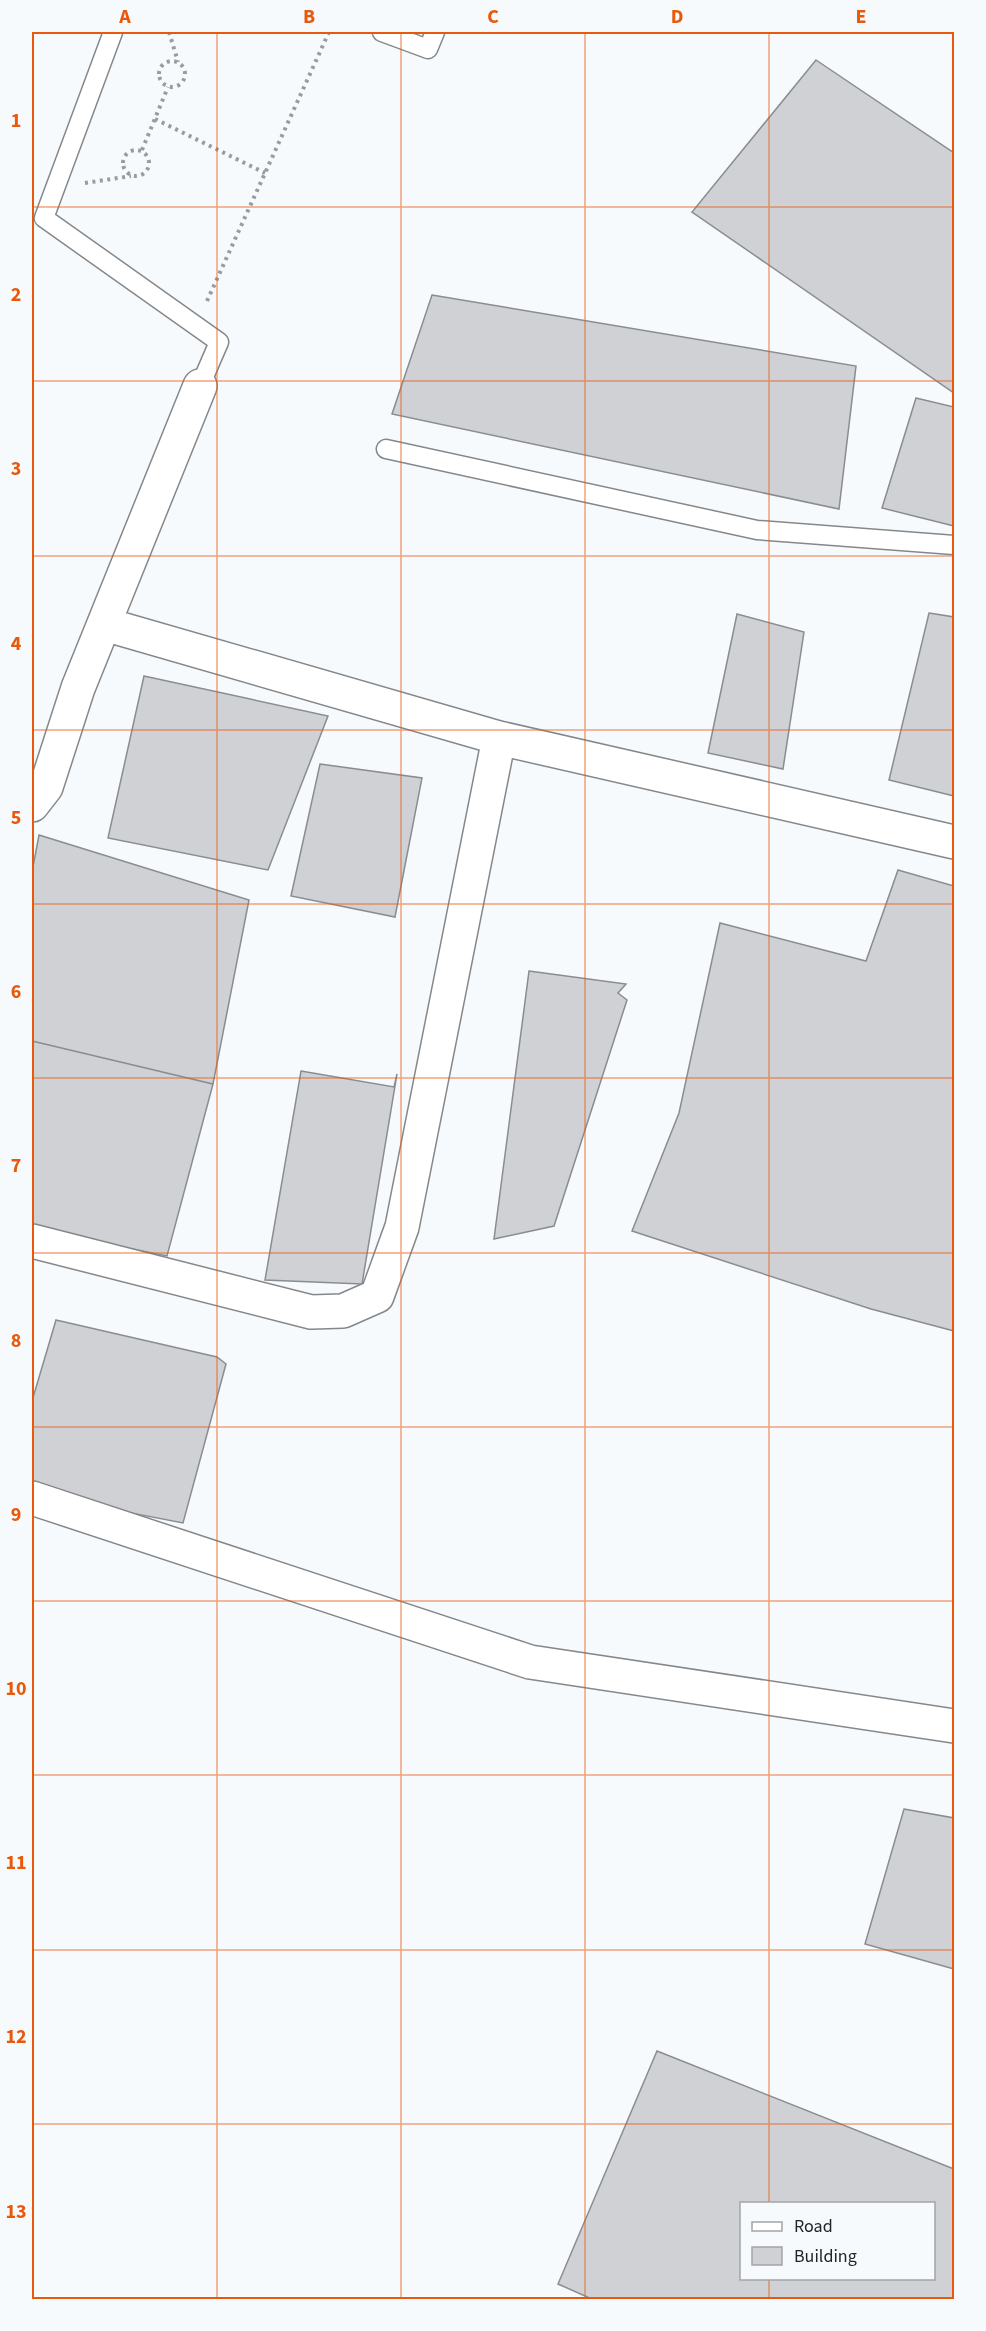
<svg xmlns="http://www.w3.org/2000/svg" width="986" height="2331" font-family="'Source Sans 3',sans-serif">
  <rect width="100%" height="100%" fill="#f7fafd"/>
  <path fill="#cfd1d4" stroke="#8a8d8f" stroke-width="1.5" fill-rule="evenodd" d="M816,60L954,153V393L692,212Z
    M432,295L856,366L839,509L392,414Z
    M916,398L954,407V526L882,508Z
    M929,613L954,617V796L889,780Z
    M737,614L804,632L783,769L708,753Z
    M144,676L328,716L268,870L108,838Z
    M320,764L422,778L395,917L291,896Z
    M39,835L249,900L213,1084L32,1041V872Z
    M898,870L954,886V1331L871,1309L632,1231L679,1113L720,923L866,961Z
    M529,971L626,984L618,993L627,1000L554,1226L494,1239Z
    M32,1041L213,1084L167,1256L32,1229Z
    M301,1071L394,1087L397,1074L362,1284L265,1280Z
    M56,1320L217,1357L226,1364L183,1523L32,1494V1401Z
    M904,1809L954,1818V1969L865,1944Z
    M657,2051L954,2169V2300H594L558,2284ZM742,2204H934V2278H742Z"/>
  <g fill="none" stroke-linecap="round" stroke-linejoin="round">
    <g stroke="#85888a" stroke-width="21">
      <path id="lane" d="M113,32L44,218L219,342L200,386
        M382,32L428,49L435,32
        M386,449L757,530L954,545"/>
    </g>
    <g stroke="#85888a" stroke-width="36">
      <path id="street" d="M104,624L499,738L954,842
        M32,805L46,787L78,688L200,386
        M32,1241L311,1312L343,1311L377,1296L402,1227L499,738
        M32,1498L530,1662L954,1726"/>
    </g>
    <path stroke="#999b9d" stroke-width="4" stroke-dasharray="3 4.5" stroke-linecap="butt" d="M169,32L178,62
      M159 74a13 13 0 1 1 26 0a13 13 0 1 1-26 0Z
      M155,119L265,173
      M123 163a13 13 0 1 1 26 0a13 13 0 1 1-26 0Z
      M142,150L168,87
      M85,183L131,176
      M207,301L329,32"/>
    <use href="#lane" stroke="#fff" stroke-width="18"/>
    <use href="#street" stroke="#fff" stroke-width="33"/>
  </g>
  <path fill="none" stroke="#e8590c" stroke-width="1.5" stroke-opacity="0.55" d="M217,32V2300M401,32V2300M585,32V2300M769,32V2204M32,207H954M32,381H954M32,556H954M32,730H954M32,904H954M32,1078H954M32,1253H954M32,1427H954M32,1601H954M32,1775H954M32,1950H954M32,2124H954M769,2278V2300"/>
  <rect width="986" height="2331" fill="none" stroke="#f7fafd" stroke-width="66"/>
  <rect x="740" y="2202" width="195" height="78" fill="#f7fafd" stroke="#a2a4a6" stroke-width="1.5"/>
  <rect x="752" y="2222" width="30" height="9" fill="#ffffff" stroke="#a2a4a6" stroke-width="1.5"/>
  <text x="794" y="2232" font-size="18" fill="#222324">Road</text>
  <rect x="752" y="2247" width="30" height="18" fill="#cfd1d4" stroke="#a2a4a6" stroke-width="1.5"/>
  <text x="794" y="2262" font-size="18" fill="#222324">Building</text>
  <rect x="33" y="33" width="920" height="2265" fill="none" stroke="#e8590c" stroke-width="2"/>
  <g font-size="20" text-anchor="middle" font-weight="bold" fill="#e8590c">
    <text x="125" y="23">A</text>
    <text x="309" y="23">B</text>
    <text x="493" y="23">C</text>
    <text x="677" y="23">D</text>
    <text x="861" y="23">E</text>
    <text x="16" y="127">1</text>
    <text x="16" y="301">2</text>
    <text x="16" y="475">3</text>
    <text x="16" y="650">4</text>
    <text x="16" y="824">5</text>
    <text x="16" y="998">6</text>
    <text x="16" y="1172">7</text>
    <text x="16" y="1347">8</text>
    <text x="16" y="1521">9</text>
    <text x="16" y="1695">10</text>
    <text x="16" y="1869">11</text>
    <text x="16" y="2043">12</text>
    <text x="16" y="2218">13</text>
  </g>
</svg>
